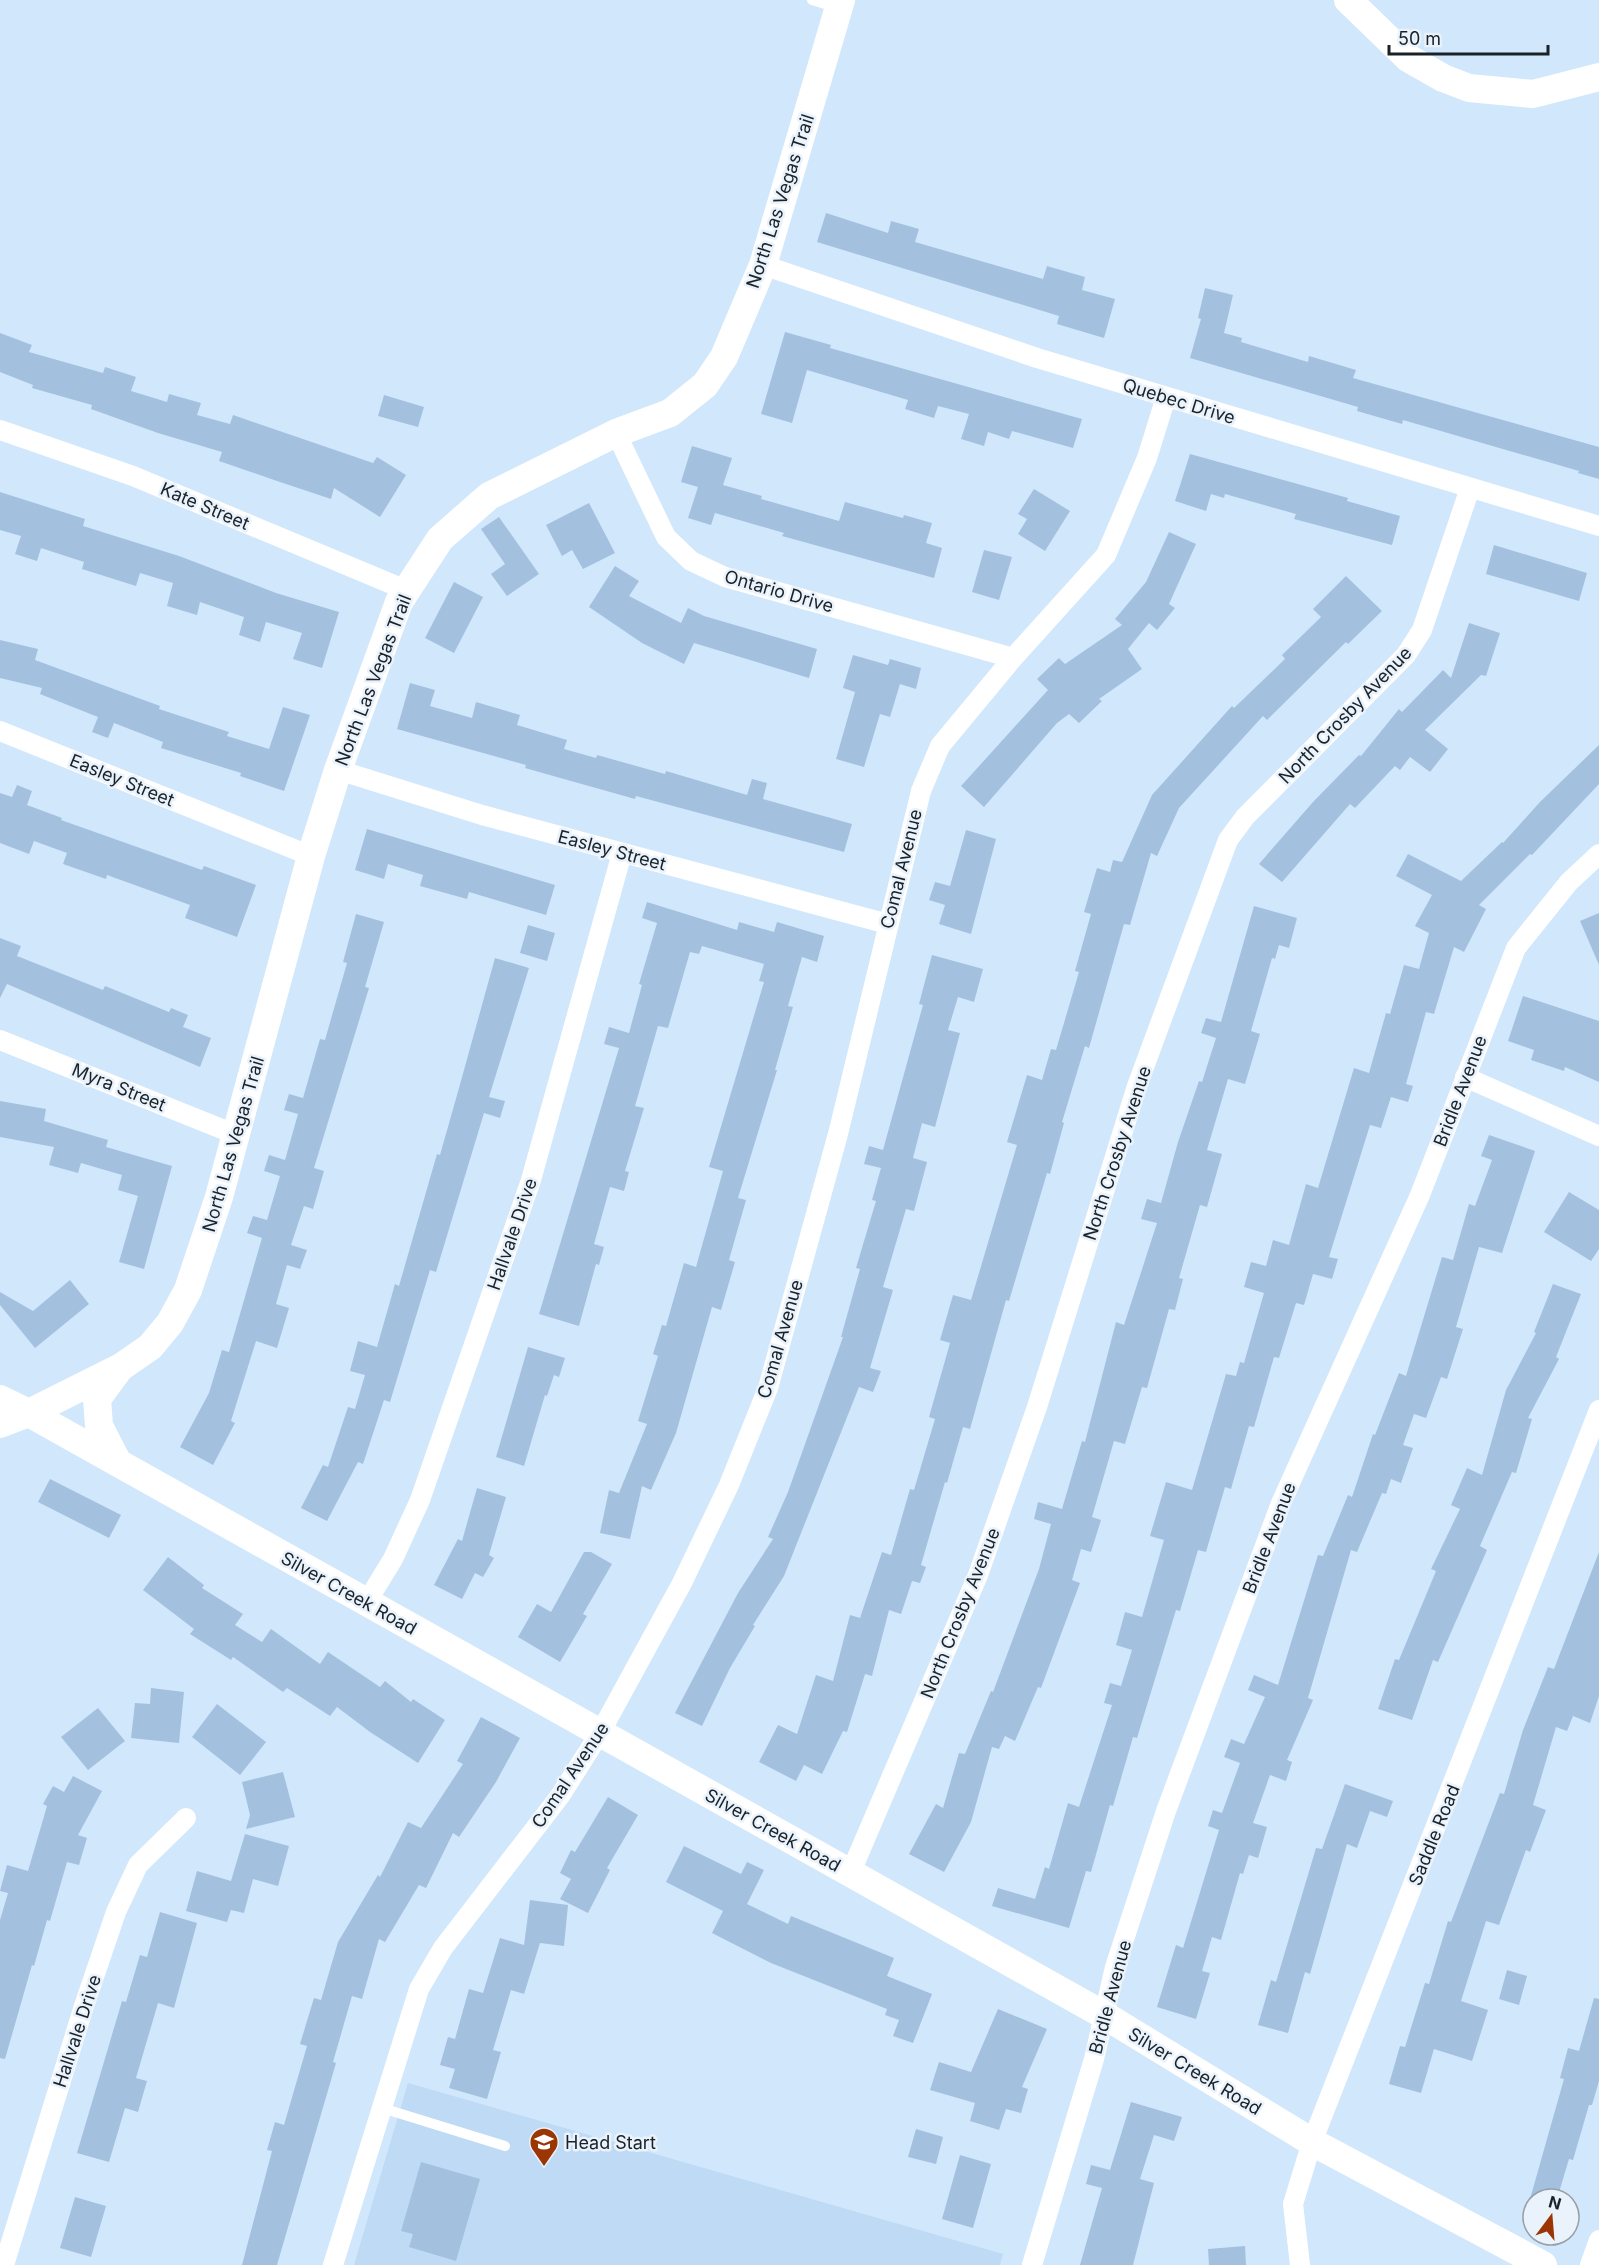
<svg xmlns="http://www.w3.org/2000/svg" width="1599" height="2265" font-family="Inter,sans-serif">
  <rect width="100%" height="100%" fill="#d1e7fc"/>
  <path fill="#bfdaf4" d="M408,2083L1003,2254L1000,2265H354Z"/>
  <path fill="#a3c1df" d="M826,213L888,233L891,221L919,229L915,242L1043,279L1047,266L1085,277L1082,290L1115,299L1104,338L1057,324L1059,316L817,242Z
    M1205,288L1233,295L1224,333L1242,338L1241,342L1308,362L1309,356L1356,370L1353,378L1599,447V479L1578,473L1579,471L1403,420L1402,424L1357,411L1358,407L1190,358L1201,319L1198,318Z
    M785,332L831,345L830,348L1082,419L1073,448L1012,431L1009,439L988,432L984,446L961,439L969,414L938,406L934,418L905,409L908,400L807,370L792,423L761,414Z
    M0,333L32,345L29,352L103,373L105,367L136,377L131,391L167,402L169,394L201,403L197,415L230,424L233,415L373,463L377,457L406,475L380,517L334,488L331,499L280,482L219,461L222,452L158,433L91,409L92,405L32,388L33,385L0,372Z
    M384,395L424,407L418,427L378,416Z
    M692,446L732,458L723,485L762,496L761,499L839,521L845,502L903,518L904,515L932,523L926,543L942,548L934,578L782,536L784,533L715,513L711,525L688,518L698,487L681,482Z
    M1190,454L1348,498L1347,501L1400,516L1392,545L1294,519L1296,514L1225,494L1224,498L1211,494L1206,511L1175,501Z
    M1034,489L1070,511L1045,551L1018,534L1027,519L1018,514Z
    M0,492L85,519L83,526L179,556L276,593L339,612L322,668L293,659L302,633L266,622L260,642L239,635L244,617L200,602L197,615L167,606L173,583L140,573L136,586L82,569L84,562L41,548L37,561L15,554L21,536L0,530Z
    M589,503L615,553L583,569L572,550L562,556L546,525Z
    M499,517L539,574L507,596L491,574L505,564L481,529Z
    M1169,532L1196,544L1169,604L1175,608L1157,630L1149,623L1128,649L1142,669L1099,699L1102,701L1079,723L1069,714L1057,723L984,807L961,786L1048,690L1037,679L1059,658L1065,664L1122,625L1115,619L1146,582Z
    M1494,545L1587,573L1579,601L1486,574Z
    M984,550L1012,557L999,600L972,592Z
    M615,566L639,581L629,596L681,623L688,608L704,616L817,649L809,678L694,643L684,664L642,643L589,607Z
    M1346,576L1382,611L1348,644L1346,642L1267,720L1263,716L1179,808L1157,856L1151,853L1130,925L1124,924L1089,1048L1085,1046L1062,1122L1064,1123L1050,1174L1047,1173L1009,1301L1006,1300L970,1429L963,1427L947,1483L945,1482L921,1565L926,1567L920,1583L912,1581L901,1614L889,1610L872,1676L865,1674L847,1732L843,1731L822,1774L804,1765L796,1781L759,1762L778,1725L797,1734L816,1675L833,1681L850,1615L860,1618L882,1552L891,1555L910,1489L914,1490L935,1419L929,1417L950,1343L940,1340L953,1295L971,1300L1017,1145L1007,1142L1027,1075L1042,1080L1051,1049L1056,1050L1079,972L1075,971L1091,914L1084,912L1097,868L1110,872L1113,860L1122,862L1152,795L1232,706L1234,708L1285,659L1282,655L1321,617L1313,609Z
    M454,582L483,597L454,653L425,638Z
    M1469,623L1500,633L1486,676L1481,675L1425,730L1448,749L1430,772L1410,757L1400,770L1395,766L1355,808L1350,804L1282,882L1259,864L1313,802L1359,755L1361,756L1399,709L1402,712L1443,670L1451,678Z
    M0,640L38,649L35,660L160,706L159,709L229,732L227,736L269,749L283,707L310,715L284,791L240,776L241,773L161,748L163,742L114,723L108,738L92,732L98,717L40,694L42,688L0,678Z
    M853,655L888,665L890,659L921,668L916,689L900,684L890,717L880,714L864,767L836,759L855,692L843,688Z
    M410,683L435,690L430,706L472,718L476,702L520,715L517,725L567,740L564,749L596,758L597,755L665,774L666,771L747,795L752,779L767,783L763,799L852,824L844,852L636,796L635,799L571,781L525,768L526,765L397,729Z
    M1599,745V784L1532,855L1530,854L1479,905L1486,909L1464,952L1454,947L1434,1014L1426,1012L1406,1084L1413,1086L1408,1102L1391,1097L1381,1128L1370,1125L1329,1257L1338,1259L1332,1279L1313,1274L1304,1305L1296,1303L1279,1358L1274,1357L1254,1427L1249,1426L1231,1489L1225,1487L1206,1552L1198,1550L1180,1611L1176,1610L1137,1738L1133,1737L1113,1806L1110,1805L1091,1872L1086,1871L1069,1928L992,1906L998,1888L1035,1899L1045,1867L1049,1869L1068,1803L1079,1807L1112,1705L1104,1703L1110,1683L1121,1686L1132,1650L1116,1645L1125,1612L1142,1617L1164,1540L1150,1536L1166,1482L1192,1490L1226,1374L1236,1376L1240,1362L1244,1363L1264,1293L1244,1287L1251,1262L1266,1266L1273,1240L1289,1245L1306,1184L1318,1188L1354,1068L1369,1073L1386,1013L1390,1014L1404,965L1419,969L1429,933L1415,926L1432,895L1396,876L1408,854L1461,881L1502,842L1503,843L1540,802Z
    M17,785L32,791L27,805L62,818L61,820L202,870L204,866L256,885L237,937L185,918L190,905L107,875L106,879L63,864L67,853L34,841L29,854L0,843V793L12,797Z
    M367,829L555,885L546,915L469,892L467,899L420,886L423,875L388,864L384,879L355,870Z
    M966,830L996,839L971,934L939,924L945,905L929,900L935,882L950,886Z
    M647,902L737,930L739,922L774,932L777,922L824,936L817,962L802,957L788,1006L793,1007L775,1070H777L738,1198L746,1200L729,1260L735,1262L721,1310L712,1307L676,1433L651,1490L642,1486L630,1539L600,1533L609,1490L619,1493L647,1424L638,1421L658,1356L653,1354L662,1325L666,1326L684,1263L696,1267L723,1171L709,1167L764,982L759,981L764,964L702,946L699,954L690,952L668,1028L658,1026L635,1106L644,1108L625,1171L629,1172L624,1191L610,1187L594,1244L604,1247L599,1265L596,1264L579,1326L539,1314L619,1048L604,1044L609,1027L629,1033L642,985L639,984L657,923L642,918Z
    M1254,906L1297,918L1289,948L1279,945L1275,959L1272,958L1251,1031L1260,1034L1245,1084L1228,1079L1207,1150L1222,1154L1207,1207L1200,1205L1179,1278L1183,1279L1175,1310L1169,1309L1147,1388L1142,1387L1125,1444L1114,1441L1092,1517L1101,1520L1091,1552L1081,1549L1072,1580L1080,1583L1041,1688L1038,1687L1015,1741L1005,1736L999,1749L992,1747L971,1822L944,1872L909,1854L936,1804L943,1808L959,1753L965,1754L991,1691L993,1692L1039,1569L1051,1524L1034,1519L1038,1502L1062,1509L1082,1441L1085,1442L1116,1322L1124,1325L1157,1223L1141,1219L1147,1199L1161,1203L1178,1142L1199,1081L1202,1082L1216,1038L1201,1033L1206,1018L1221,1022Z
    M1599,913V965L1580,921Z
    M356,914L384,922L365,987L369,988L314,1168L324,1171L313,1209L304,1206L291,1245L307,1250L300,1269L287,1265L276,1304L289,1308L277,1348L256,1341L231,1421L235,1423L213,1465L180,1447L209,1393L222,1350L229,1352L262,1238L247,1233L253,1216L267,1220L280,1176L264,1171L269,1155L285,1160L298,1114L284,1110L289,1094L303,1098L320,1039L325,1040L347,963L343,962Z
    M528,925L555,933L547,961L520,953Z
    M0,938L21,946L17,956L103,990L105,986L169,1012L171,1008L188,1015L183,1027L211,1038L200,1067L7,984L0,998Z
    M932,955L983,969L974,1002L958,997L948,1030L960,1033L935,1127L922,1123L913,1158L927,1162L914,1211L906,1209L883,1287L893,1290L870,1368L881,1371L873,1392L859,1387L784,1576L753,1625L755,1626L730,1668L702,1726L675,1713L738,1593L773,1539L768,1537L788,1492L843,1337H841L860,1269L856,1268L876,1201L872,1200L881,1168L864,1164L869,1146L883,1150L923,1005L919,1004Z
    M495,958L529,968L489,1097L505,1101L500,1118L484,1113L436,1272L430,1270L390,1402L384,1400L363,1464L358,1462L327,1521L301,1508L323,1465L328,1467L348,1407L355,1409L365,1375L350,1371L358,1341L377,1347L395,1284L399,1286L437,1154L440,1155L459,1088Z
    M1523,996L1599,1021V1082L1565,1067L1564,1071L1531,1060L1534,1050L1508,1041Z
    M0,1101L46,1109L44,1121L108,1140L106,1147L172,1166L144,1269L119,1262L138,1196L118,1190L122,1175L81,1163L78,1173L49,1165L54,1147L0,1137Z
    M1489,1135L1535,1151L1502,1253L1479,1247L1456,1327L1463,1329L1447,1379L1441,1377L1426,1418L1414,1414L1403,1445L1413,1448L1401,1483L1391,1479L1386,1494L1382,1493L1357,1552L1351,1550L1308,1698L1313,1700L1287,1760L1292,1762L1286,1781L1270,1775L1253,1823L1267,1827L1258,1858L1249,1855L1243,1874L1240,1873L1221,1940L1212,1937L1202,1971L1210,1973L1196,2019L1157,2007L1176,1945L1183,1948L1219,1830L1208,1826L1213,1810L1222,1813L1240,1763L1224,1757L1231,1739L1244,1744L1265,1697L1248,1690L1254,1675L1278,1685L1318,1555L1323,1556L1348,1495L1352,1497L1373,1434L1375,1435L1399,1373L1406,1376L1442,1257L1453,1260L1469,1204L1475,1206L1492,1160L1481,1156Z
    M1569,1192L1599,1210V1249L1591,1261L1544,1232Z
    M70,1280L89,1304L35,1348L0,1305V1292L33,1311Z
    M1553,1284L1581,1294L1556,1357L1559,1359L1528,1418L1532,1419L1516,1473L1512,1472L1480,1546L1487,1550L1438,1662L1433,1660L1412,1720L1378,1709L1395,1659L1399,1660L1436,1571L1431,1569L1460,1509L1451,1505L1467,1468L1482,1475L1506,1390L1536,1333L1534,1332Z
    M528,1347L565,1358L559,1377L554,1375L547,1396L545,1395L524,1466L496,1457Z
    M50,1479L121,1515L109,1538L38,1502Z
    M477,1488L506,1497L489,1555L494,1558L483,1577L475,1573L462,1599L434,1585L458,1539L462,1541Z
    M584,1552H591L612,1564L583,1614L587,1616L560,1662L518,1637L537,1604L551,1612Z
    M1599,1552V1696L1590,1723L1573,1716L1567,1731L1556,1727L1533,1805L1546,1810L1530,1852L1526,1850L1499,1925L1486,1921L1461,2001L1488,2010L1472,2061L1434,2049L1421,2093L1389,2084L1400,2046L1405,2047L1425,1983L1429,1984L1448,1921L1451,1922L1500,1793L1504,1794L1523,1730L1548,1667L1554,1669Z
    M168,1557L204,1585L202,1588L243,1614L235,1625L262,1642L271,1629L320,1664L328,1652L380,1687L385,1681L411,1702L413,1699L445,1720L418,1763L370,1732L337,1707L330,1716L287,1688L283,1692L233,1657L231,1660L190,1634L194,1629L143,1590Z
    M151,1688L184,1692L179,1743L131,1738L135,1703L150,1704Z
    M217,1704L266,1742L240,1775L192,1737Z
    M98,1708L125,1741L88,1770L61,1737Z
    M481,1717L520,1738L496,1782L459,1837L453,1833L426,1888L419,1885L385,1942L379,1939L362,1999L352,1996L333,2062L336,2063L277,2265H242L272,2151L267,2150L275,2122L284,2125L307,2046L300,2044L314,1998L321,2000L338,1942L378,1875L380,1877L408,1822L421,1828L463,1764L457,1761Z
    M283,1772L295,1817L246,1829L250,1815L242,1782Z
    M73,1776L102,1791L78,1835L87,1838L79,1865L67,1862L50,1921L47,1920L34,1966L32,1965L5,2059L0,2058V1920L8,1893L0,1891L7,1865L28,1871L47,1806L43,1804L53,1786L64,1792Z
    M1345,1784L1393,1801L1387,1817L1370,1811L1357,1848L1347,1844L1310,1974L1305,1972L1288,2033L1258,2025L1271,1980L1276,1982L1316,1848L1322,1849Z
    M608,1797L638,1815L607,1868L610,1870L588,1913L560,1899L571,1879L560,1873L571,1850L575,1852Z
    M245,1834L289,1846L278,1886L253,1879L244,1913L231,1910L227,1922L186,1911L197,1871L231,1881Z
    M684,1846L741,1874L747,1862L764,1870L747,1904L788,1924L791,1916L894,1958L887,1976L932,1994L913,2043L893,2036L899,2020L885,2015L887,2009L771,1963L712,1933L723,1911L666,1882Z
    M530,1900L568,1905L564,1946L540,1943L524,1994L511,1990L493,2050L501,2052L487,2099L449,2088L455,2069L440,2065L448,2037L455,2039L469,1989L483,1993L500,1938L524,1945Z
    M160,1912L197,1923L174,2008L158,2003L136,2078L147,2081L138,2112L125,2108L109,2162L77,2153L122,2001L126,2002L140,1955L147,1957Z
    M1507,1970L1527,1976L1519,2005L1499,1999Z
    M1594,1998L1599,1999V2081L1592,2105H1589L1573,2160L1569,2159L1557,2199H1530L1564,2079L1560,2078L1568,2048L1579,2051Z
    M998,2009L1047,2029L1022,2087L1028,2089L1021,2113L1006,2109L999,2130L970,2121L975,2103L930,2090L939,2062L971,2072Z
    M1131,2102L1182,2117L1174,2141L1154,2135L1140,2179L1154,2183L1133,2265H1080L1102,2188L1086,2184L1091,2165L1110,2170Z
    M916,2129L943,2137L936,2164L908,2157Z
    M960,2155L991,2164L973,2228L942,2219Z
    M421,2162L480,2179L456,2261L409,2247L413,2234L401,2231Z
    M75,2197L106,2206L91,2257L60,2248Z
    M1245,2246L1246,2265H1209L1208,2249Z"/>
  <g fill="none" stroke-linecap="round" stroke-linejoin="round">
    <path stroke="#fff" stroke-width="10" d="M812,0L838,8
      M382,2108L505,2146"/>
    <path stroke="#fff" stroke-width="20" d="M763,265L1037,358L1599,526
      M0,430L133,476L406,590
      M616,433L666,537L691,561L725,577L1013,658
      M0,731L311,856
      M338,770L482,815L888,924
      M0,1040L237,1135
      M1465,1077L1599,1136
      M366,1603L393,1559L420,1500L531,1180L622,853
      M850,1874L978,1575L1037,1407L1137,1086L1228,840L1245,817L1406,655L1422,630L1470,488
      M4,2265L84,2006L116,1912L138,1865L186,1818
      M333,2265L419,1989L443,1948L560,1796L600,1733L682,1583L729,1485L768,1388L838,1134L921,791L940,746L1013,658L1106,555L1147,458L1166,397
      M1032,2265L1094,2059L1115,1967L1166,1811L1281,1503L1420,1195L1516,948L1569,882L1599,854
      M1300,2265L1293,2204L1312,2142L1599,1410
      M1590,2265L1599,2240"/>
    <path stroke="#fff" stroke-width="28" d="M1348,0L1408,58L1443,78L1469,88L1533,94L1599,77
      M0,1399L29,1413L1104,2015L1312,2142L1543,2265
      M0,1424L29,1413L121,1367L150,1347L170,1323L188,1290L219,1197L311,856L338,770L399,602L440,539L489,496L616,433L670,413L705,385L724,357L763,265L841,0
      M118,1463L99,1426L97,1399L119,1369"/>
  </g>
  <defs>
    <g id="school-pin" transform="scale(1.5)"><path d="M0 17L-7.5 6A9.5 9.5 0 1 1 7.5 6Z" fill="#9b3604" stroke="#eaf2fb"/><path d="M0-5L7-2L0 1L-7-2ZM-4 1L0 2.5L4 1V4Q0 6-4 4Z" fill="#fff"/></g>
  </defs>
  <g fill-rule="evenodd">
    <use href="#school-pin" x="544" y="2142"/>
  </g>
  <g text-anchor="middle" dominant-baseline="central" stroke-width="5" stroke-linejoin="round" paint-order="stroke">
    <g font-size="18" fill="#1a2229" stroke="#eaf2fb">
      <text transform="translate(780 201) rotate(-72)">North Las Vegas Trail</text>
      <text transform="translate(1179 401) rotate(17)">Quebec Drive</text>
      <text transform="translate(205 506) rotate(23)">Kate Street</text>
      <text transform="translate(779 591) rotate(16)">Ontario Drive</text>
      <text transform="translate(373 680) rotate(-69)">North Las Vegas Trail</text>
      <text transform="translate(1345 715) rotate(-46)">North Crosby Avenue</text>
      <text transform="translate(122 780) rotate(22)">Easley Street</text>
      <text transform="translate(612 850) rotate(15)">Easley Street</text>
      <text transform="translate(901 869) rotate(-76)">Comal Avenue</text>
      <text transform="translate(119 1087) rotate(22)">Myra Street</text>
      <text transform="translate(1460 1091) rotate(-69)">Bridle Avenue</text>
      <text transform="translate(233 1144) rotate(-74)">North Las Vegas Trail</text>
      <text transform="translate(1117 1153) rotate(-72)">North Crosby Avenue</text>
      <text transform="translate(512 1234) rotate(-71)">Hallvale Drive</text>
      <text transform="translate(780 1339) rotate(-74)">Comal Avenue</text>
      <text transform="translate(1269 1538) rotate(-69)">Bridle Avenue</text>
      <text transform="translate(349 1593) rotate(29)">Silver Creek Road</text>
      <text transform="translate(960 1613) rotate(-68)">North Crosby Avenue</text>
      <text transform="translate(570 1775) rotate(-56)">Comal Avenue</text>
      <text transform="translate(773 1830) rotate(29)">Silver Creek Road</text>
      <text transform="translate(1434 1835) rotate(-68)">Saddle Road</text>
      <text transform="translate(1110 1997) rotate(-75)">Bridle Avenue</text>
      <text transform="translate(77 2031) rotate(-72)">Hallvale Drive</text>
      <text transform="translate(1195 2071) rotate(31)">Silver Creek Road</text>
    </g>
    <g font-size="18" fill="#1a2229" stroke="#eaf2fb" text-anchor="start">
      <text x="565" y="2142">Head Start</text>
    </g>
  </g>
  <g transform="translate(1551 2217) rotate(16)"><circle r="28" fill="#eaf2fb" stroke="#979fa7" stroke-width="1.5"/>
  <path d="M0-4.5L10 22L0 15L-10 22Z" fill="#9b3604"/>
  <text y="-9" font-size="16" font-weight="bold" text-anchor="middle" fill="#1a2229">N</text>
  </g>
  <path d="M1389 45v9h159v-9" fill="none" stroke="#1a2229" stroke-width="3"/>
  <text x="1398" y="45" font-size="18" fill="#1a2229" stroke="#eaf2fb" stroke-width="4.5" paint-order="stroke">50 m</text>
</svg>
